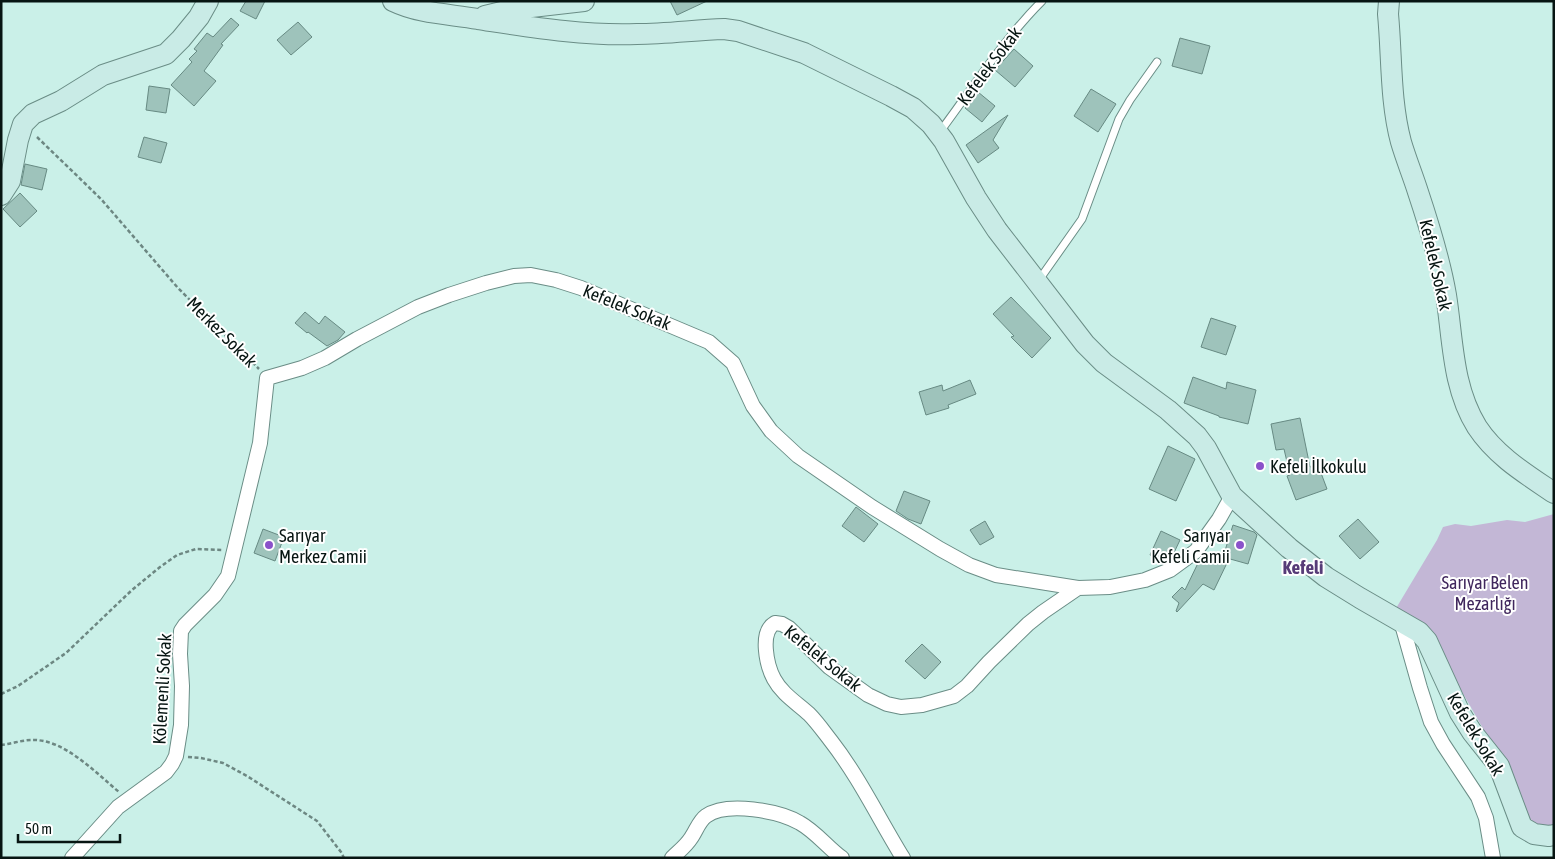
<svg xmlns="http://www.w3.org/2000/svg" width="1555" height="859" font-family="'Asap Condensed',sans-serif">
  <rect width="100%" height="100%" fill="#caf0e8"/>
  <path fill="#c3b7d6" d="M1554,514V829L1530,824L1489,739L1461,690L1439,644L1395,610L1437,540L1443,527L1455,524L1471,526L1507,520L1525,522Z"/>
  <path fill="#9ec3bb" stroke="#678a83" d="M246,1H265L256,19L240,11Z
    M670,1H707L677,15Z
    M231,18L239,25L221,44L223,45L204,71L216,81L194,106L171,85L192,62L189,59L197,51L194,49L207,33L213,37Z
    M298,22L312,37L291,55L277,40Z
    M1180,38L1210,46L1202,74L1172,66Z
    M1014,49L1033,66L1015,87L995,70Z
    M149,86L170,89L166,113L146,110Z
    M1091,89L1116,104L1098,132L1074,116Z
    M978,92L995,106L982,122L965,108Z
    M1008,115L993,140L999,148L978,163L966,145Z
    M144,137L167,143L161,163L138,157Z
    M25,164L47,169L42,190L21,185Z
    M20,193L37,211L20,227L3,209Z
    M1011,297L1051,338L1032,358L1011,337L1014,336L993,314Z
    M305,312L319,324L325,316L345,332L338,340L327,346L308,332L307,333L295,323Z
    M1211,318L1236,326L1226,355L1201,347Z
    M1193,377L1226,389L1227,382L1256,390L1248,424L1219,417V416L1184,403Z
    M970,380L976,394L948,405L949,408L926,415L919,392L942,385L943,391Z
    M1300,418L1310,467L1318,465L1327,489L1296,500L1287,476L1290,475L1284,449L1276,450L1271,424Z
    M1168,446L1195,459L1176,501L1149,489Z
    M904,491L930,501L921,524L908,519L896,511Z
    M856,507L878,524L864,542L842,526Z
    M1358,519L1379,542L1360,559L1339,536Z
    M985,521L994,537L980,545L970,530Z
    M1233,525L1254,532L1257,535L1248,564L1223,557Z
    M263,529L284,537L275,561L254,553Z
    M1161,531L1180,540L1172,557L1167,562L1150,555Z
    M1206,553L1227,563L1214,590L1203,584L1177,612L1176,611L1179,603L1172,597L1182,587L1185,590L1200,559Z
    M922,644L941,662L925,679L905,661Z"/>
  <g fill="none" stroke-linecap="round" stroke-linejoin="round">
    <g stroke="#6a8d86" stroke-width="9">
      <path id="lane" d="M939,133C972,89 1003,40 1042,1
        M1039,280L1082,219L1119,119L1130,100L1157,62"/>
    </g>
    <g stroke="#6a8d86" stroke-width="16">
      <path id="street" d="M1401,621L1420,688L1431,722L1443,744L1478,797L1486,818L1493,858
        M72,858L118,807L166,772L172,764L176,756L181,725L182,686L180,654L181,631L185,625L215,595L228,576L260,443L267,378L302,368L325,358L357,339L418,307L449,295L486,283L514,276L531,275L556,280L581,288L709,342L733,363L753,406L771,431L798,456L872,507L940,549L969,565L996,575L1078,588L1110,587L1145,580L1170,570L1196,551L1219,519L1232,496
        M672,858C679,851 686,846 691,838C696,831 699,821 706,816C727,801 780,811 800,823C816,832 827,847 842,858
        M903,858C879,819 859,777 831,741C824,732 817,722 809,714C797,703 782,694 774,679C767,666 759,632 775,623L782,624L789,628L829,667L868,695L887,704L901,707L922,705L954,696L967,686L989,662L1028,624L1043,612L1078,588"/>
    </g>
    <g stroke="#6a8d86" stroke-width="22">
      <path id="secondary" d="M393,1C420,14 450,14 478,19C531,27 584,36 637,34C666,34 695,30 724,29L738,31L804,53L891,96L913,108L931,124L944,141L976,198L997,230L1085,344L1104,363L1168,410L1197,436L1206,448L1232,496L1289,548L1326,577L1360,598L1419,632L1427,641L1460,713L1472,732L1499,766L1522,827L1534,834L1549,836L1554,835
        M1389,1L1388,14C1392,56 1390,101 1401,142C1406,159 1413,176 1418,192C1429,225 1440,260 1446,295C1453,339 1452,387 1477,427C1496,456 1526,474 1554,493
        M485,16L514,9L584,1
        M1,195L10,181L18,140L23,124L33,114L61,101L103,75L166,54L181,39L199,17L208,1"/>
    </g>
    <path stroke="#6d8782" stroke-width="2.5" stroke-dasharray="4 2.5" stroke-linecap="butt" d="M37,137L101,199L178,288L259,369
      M1,694L18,686L66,653L132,590L160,567L177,555L196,549L222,550
      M1,745C11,744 22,740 32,740C64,739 95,772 119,792
      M188,757L201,758L223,763L247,776L317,821L341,852L344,858"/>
    <use href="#lane" stroke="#fff" stroke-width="7"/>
    <use href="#street" stroke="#fff" stroke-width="14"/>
    <use href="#secondary" stroke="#c9ebe6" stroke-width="20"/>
  </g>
  <g fill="#8b52ca" stroke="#fff" stroke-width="2">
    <circle cx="1260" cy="466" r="5"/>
    <circle cx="269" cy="545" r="5"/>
    <circle cx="1240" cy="545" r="5"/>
  </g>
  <g text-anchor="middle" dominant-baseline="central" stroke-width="4" stroke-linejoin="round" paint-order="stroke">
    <g font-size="18" fill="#071512" stroke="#fff">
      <text transform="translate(989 66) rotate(-53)">Kefelek Sokak</text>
      <text transform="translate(1436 265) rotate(77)">Kefelek Sokak</text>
      <text transform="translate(627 307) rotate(22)">Kefelek Sokak</text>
      <text transform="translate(222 332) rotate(45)">Merkez Sokak</text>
      <text transform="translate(823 658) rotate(39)">Kefelek Sokak</text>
      <text transform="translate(162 689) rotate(-87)">Kölemenli Sokak</text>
      <text transform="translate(1476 734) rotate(59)">Kefelek Sokak</text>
    </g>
    <g font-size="18" fill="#071512" stroke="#fff" text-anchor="start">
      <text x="1270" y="466">Kefeli İlkokulu</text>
      <text x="279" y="535">Sarıyar<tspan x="279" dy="21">Merkez Camii</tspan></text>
      <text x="1230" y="535" text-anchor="end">Sarıyar<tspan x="1230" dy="21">Kefeli Camii</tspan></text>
    </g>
    <g font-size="18" fill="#40275d" stroke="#fff">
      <text x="1485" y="582">Sarıyar Belen<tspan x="1485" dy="21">Mezarlığı</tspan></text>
    </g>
    <g font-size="19" font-weight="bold" fill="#573c78" stroke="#fff">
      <text x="1303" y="567">Kefeli</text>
    </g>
  </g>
  <rect width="1555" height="859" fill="none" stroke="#071512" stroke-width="5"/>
  <path d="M18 834v8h102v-8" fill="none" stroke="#071512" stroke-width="2.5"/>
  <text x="25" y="834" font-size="15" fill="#071512" stroke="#ffffff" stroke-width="4" paint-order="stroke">50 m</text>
</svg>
